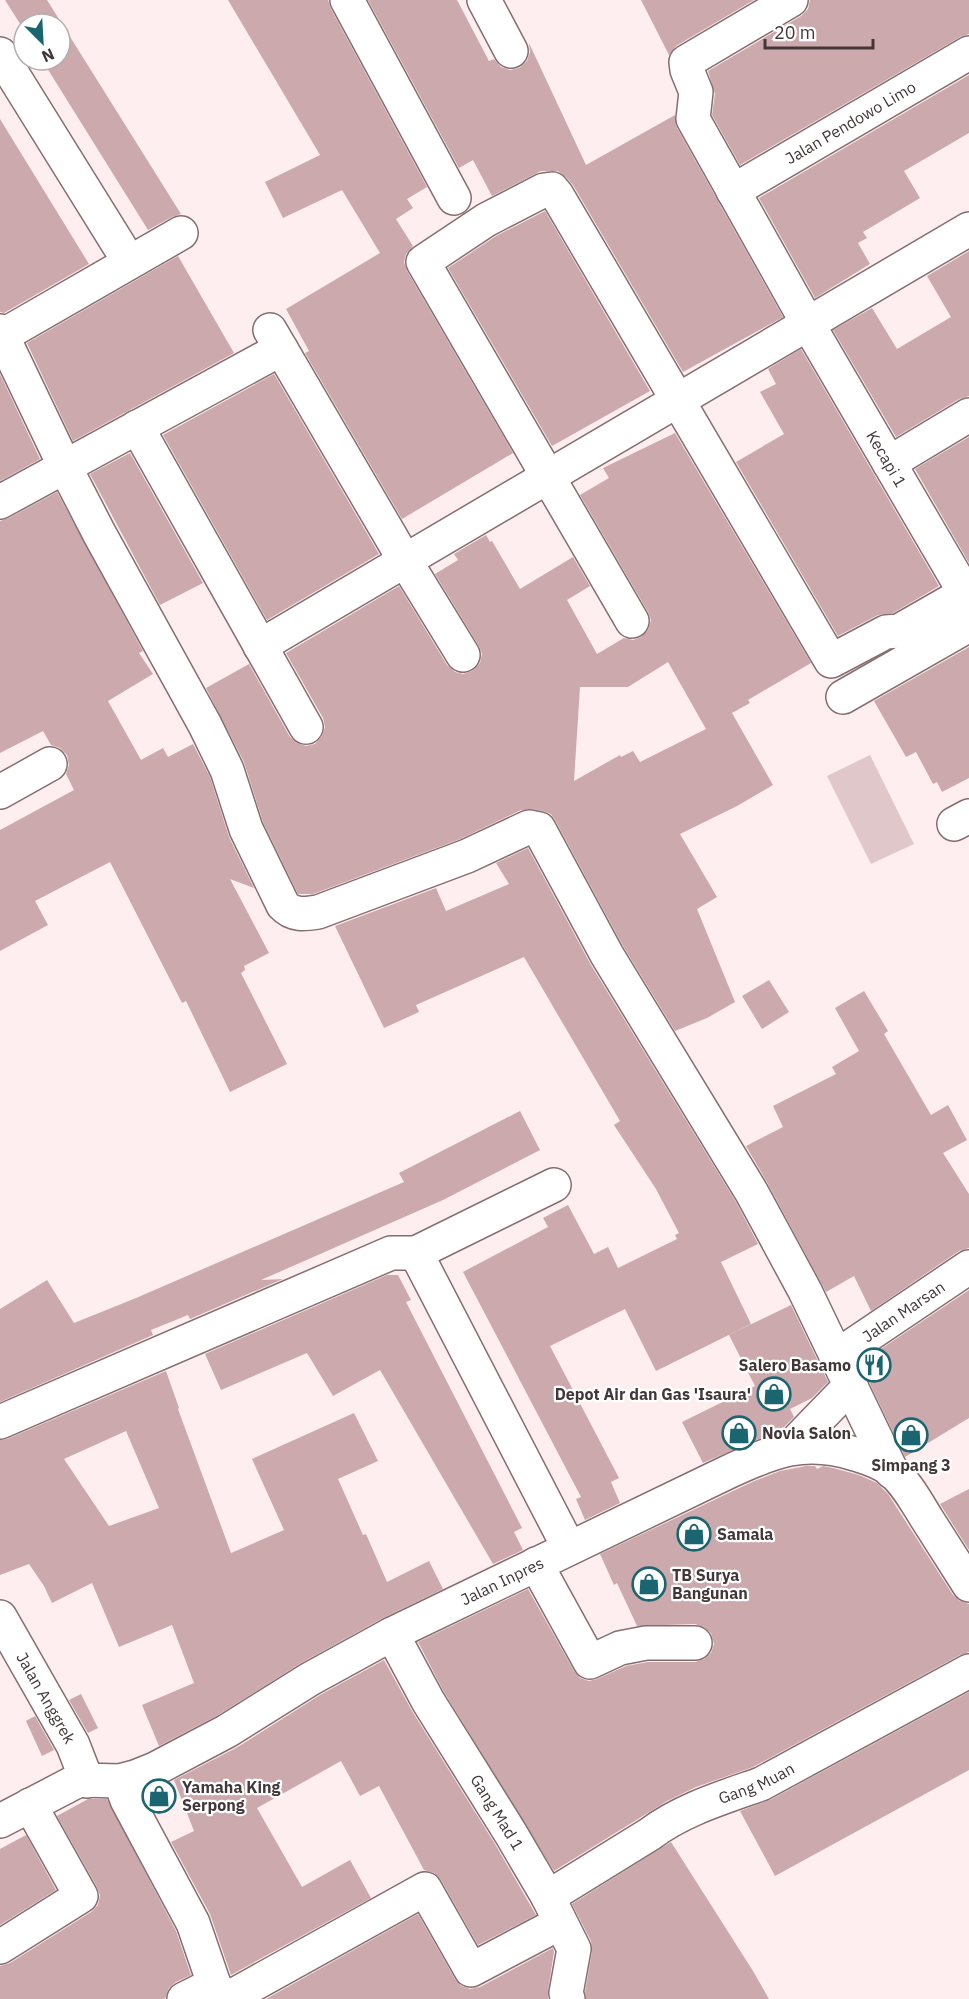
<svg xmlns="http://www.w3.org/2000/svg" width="969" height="1999" font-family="'IBM Plex Sans',sans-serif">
  <rect width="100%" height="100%" fill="#ffeeef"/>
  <path fill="#e0c8ca" d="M870,755L914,844L871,864L827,776Z"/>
  <path fill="#cca9ac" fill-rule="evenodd" d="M5,0H47L181,214L172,217L148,230L42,60H60V24H24V30Z
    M228,0H328L331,9L427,187L407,199L413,208L396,219L413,246L406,254L404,262L407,271L513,453L402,519L305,353L309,351L286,309L380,253L342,190L283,218L265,182L320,155Z
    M368,0H457L489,61L494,59L501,67L510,70L519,68L527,61L530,52L529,43L586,165L675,115L677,128L783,317L683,372L573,185L566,177L558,171H541L492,196L473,160L459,168Z
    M641,0H754L676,46L669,55Z
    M810,0H969V34L960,37L740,165L712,115L715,94L708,71L801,16L808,9Z
    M969,75V133L904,171L920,198L863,232L867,238L858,243L870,264L815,298L759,198Z
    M0,119L89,264L4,313L0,312Z
    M545,211L650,391L552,446L448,268L496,236Z
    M969,251V396L959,399L896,437L833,330L872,308L897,349L951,317L927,276Z
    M178,256L234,353L73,441L27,343Z
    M801,349L939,586L893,613L878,615L838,636L736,462L784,434L760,392L776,384L768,369Z
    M0,374L40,459L0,481Z
    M274,374L379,554L267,620L163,435Z
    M675,433L811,663L748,700L750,703L732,713L773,785L737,806L680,834L717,897L697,909L735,1002L707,1018L675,1031L623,946L555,820L551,814L543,811L532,809L521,810L460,839L313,894H298L263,822L244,762L206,688L249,664L290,737L297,743L306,746L315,744L322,736L325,727L323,718L286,653L399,586L447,665L455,672L463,674L472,671L480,663L482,654L479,646L435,574L458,560L454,554L486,535L490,542L492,541L520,589L573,557L590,586L567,600L597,654L624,638L633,640L641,637L648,630L651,620L648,612L580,495L609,478L603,468ZM668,662L706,729L640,762L633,751L621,757L620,755L574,781L580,687H628Z
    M969,437V563L915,469Z
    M130,453L203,583L160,605L90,474Z
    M57,492L143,651L139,653L153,674L108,701L141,760L163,748L168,757L193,744L210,777L229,837L254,888L230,879L269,953L244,966L245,970L241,973L287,1064L230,1092L186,1001L182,1003L110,862L35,901L48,925L0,951V830L74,790L66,774L69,765L67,755L60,748L51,745L43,731L0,753V521L9,518Z
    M969,647V778L942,792L937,782L933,784L916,752L906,757L874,701Z
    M528,848L591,965L736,1202L758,1244L721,1262L751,1324L656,1371L625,1309L550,1346L619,1478L611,1482L620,1503L585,1520L576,1499L581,1497L463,1272L548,1227L543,1218L568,1205L594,1254L608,1247L618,1268L677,1239L675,1235L679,1233L656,1189L614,1125L620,1121L524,957L416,1005L419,1012L384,1028L335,926L436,888L446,911L509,884L496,863Z
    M769,980L789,1012L762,1029L742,996Z
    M864,991L888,1031L884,1034L931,1115L948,1105L967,1140L943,1153L969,1194V1248L959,1251L871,1311L854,1276L826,1292L768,1184L746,1146L783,1127L773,1106L836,1074L832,1067L859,1051L835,1008Z
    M520,1111L540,1150L443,1200L261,1280L283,1279L190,1319L188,1315L151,1330L153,1335L0,1402V1309L47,1280L74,1323L136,1298L404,1182L399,1173Z
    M387,1275H398L411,1300L406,1302L522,1528L514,1532L523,1550L493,1564L380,1370L333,1396L307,1353L221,1390L205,1354Z
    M969,1290V1418L905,1457L860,1363Z
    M791,1305L828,1382L812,1398L790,1409L794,1417L779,1432L753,1441L703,1463L682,1422L755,1386L729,1335Z
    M166,1371L179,1408L178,1409L231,1553L284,1530L252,1459L354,1413L378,1461L338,1479L363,1535L366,1534L387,1582L429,1561L443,1589L383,1618L301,1663L218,1715L159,1746L142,1705L194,1683L172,1625L119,1647L92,1583L52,1603L44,1586L29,1564L0,1575V1440L7,1439ZM126,1431L159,1508L109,1526L64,1459Z
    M806,1466H815L817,1469L823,1466L833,1468L859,1475L877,1483L888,1494L953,1595L960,1601L969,1604V1652L960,1655L753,1767L696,1787L667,1801L554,1871L444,1692L418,1642L528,1589L574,1671L580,1678L589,1681L597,1679L626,1666L648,1662H695L704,1659L711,1653L714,1644L711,1633L704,1627L695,1624L637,1626L617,1583L614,1585L600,1554L752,1482L780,1471Z
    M969,1489V1550L940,1504Z
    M384,1660L412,1711L495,1844L536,1915L478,1945L441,1880L434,1873L424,1870L379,1786L360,1796L341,1761L257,1808L302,1887L350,1860L371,1898L231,1975L210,1914L171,1842L194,1831L174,1780L236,1748L320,1695Z
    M969,1692V1770L775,1876L740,1811L770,1800Z
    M81,1694L98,1728L88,1733L69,1700Z
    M35,1716L54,1750L42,1756L26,1721Z
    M88,1799H107L176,1931L191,1975L176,1982L169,1988L165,1999H0V1966L10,1963L91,1912L98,1905L100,1895L97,1887L57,1816Z
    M26,1835L56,1890L0,1925V1849Z
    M671,1842L753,1971L769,1999H586L585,1992L592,1952L591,1941L572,1904Z
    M418,1914L455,1979L461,1986L470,1989L480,1987L553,1948L554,1952L548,1990V1999H266Z"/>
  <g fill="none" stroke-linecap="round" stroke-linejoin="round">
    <g stroke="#866d70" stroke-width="36">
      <g id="minor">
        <path d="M347,0L454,198"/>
        <path d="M484,0L511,51"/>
        <path id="s1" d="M791,0L686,62L687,70L696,92L693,119L808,324L965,593"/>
        <path d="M0,54L120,247"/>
        <path id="s2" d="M733,191L969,53"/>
        <path d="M270,330L398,549L463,655"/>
        <path d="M0,331L65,467L99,533L205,725L227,770L246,829L283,905C293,916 305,914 318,912L467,856L529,827L539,829L607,955L752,1193L805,1291L892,1472"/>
        <path d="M2,336L181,233"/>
        <path d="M137,427L306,727"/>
        <path d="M889,463L969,415"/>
        <path d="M0,502L281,349"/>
        <path d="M632,621L423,262L486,220L544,190L552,189L557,195L831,661L886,632L899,631L969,591"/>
        <path d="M260,646L969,229"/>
        <path d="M843,697L969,625"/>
        <path d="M0,792L50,764"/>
        <path d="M954,824L969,816"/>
        <path d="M416,1253L569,1548"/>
        <path id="s3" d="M837,1356L969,1267"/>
        <path d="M0,1422L391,1253H416L554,1185"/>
        <path d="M790,1448L851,1385"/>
        <path d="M536,1564L590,1662L620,1648L646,1643H695"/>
        <path id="s4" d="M0,1617L73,1745L87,1781"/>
        <path id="s5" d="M392,1634L428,1701L511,1834L548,1897L574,1949L566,1993L568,1999"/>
        <path d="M120,1781L127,1800L193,1923L214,1984L222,1999"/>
        <path id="s6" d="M0,1821L73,1783L81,1780L120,1781L135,1777L155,1769L227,1731L310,1679L392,1634L728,1472C773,1451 805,1438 855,1454C868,1458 882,1462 892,1471C907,1484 917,1503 927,1519C941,1541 955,1563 969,1585"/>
        <path id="s7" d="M548,1897L650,1834C681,1810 724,1797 761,1784L969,1671"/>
        <path d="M0,1947L81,1896L30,1805"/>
        <path d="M184,1999L214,1984"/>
        <path d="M227,1999L425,1889L471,1970L560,1923"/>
      </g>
    </g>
    <use href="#minor" stroke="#fff" stroke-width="33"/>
  </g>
  <defs>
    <g id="restaurant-ring" transform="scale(1.725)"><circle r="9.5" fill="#fff" stroke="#1a6570" stroke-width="1.5"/><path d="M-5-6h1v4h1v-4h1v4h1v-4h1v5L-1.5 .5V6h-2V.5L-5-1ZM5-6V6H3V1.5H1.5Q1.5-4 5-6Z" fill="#1a6570"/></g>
    <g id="shop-ring" transform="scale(1.725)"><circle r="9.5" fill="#fff" stroke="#1a6570" stroke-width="1.5"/><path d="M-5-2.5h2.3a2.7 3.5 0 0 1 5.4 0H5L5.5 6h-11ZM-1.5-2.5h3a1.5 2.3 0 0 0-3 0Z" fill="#1a6570"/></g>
  </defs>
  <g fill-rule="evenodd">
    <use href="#restaurant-ring" x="874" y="1365"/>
    <use href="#shop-ring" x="774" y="1394"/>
    <use href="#shop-ring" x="739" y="1433"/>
    <use href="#shop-ring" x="911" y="1435"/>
    <use href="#shop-ring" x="694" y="1534"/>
    <use href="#shop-ring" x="649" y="1584"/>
    <use href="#shop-ring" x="159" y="1796"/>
  </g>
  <g text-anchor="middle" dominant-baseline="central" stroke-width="4.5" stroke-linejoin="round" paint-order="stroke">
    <g font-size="16" fill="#423738" stroke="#fff">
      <text stroke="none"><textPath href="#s2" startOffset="136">Jalan Pendowo Limo</textPath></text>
      <text stroke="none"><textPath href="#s1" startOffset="572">Kecapi 1</textPath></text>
      <text stroke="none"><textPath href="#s3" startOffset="80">Jalan Marsan</textPath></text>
      <text stroke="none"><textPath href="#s6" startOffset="562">Jalan Inpres</textPath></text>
      <text stroke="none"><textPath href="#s4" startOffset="93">Jalan Anggrek</textPath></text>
      <text stroke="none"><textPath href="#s7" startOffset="238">Gang Muan</textPath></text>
      <text stroke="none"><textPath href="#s5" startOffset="207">Gang Mad 1</textPath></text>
    </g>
    <g font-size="16" font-weight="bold" fill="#423738" stroke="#fff" text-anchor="start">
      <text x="851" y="1365" text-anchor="end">Salero Basamo</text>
      <text x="751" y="1394" text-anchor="end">Depot Air dan Gas 'Isaura'</text>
      <text x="762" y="1433">Novia Salon</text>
      <text x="911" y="1465" text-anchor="middle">Simpang 3</text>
      <text x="717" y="1534">Samala</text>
      <text x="672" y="1575">TB Surya<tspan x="672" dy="18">Bangunan</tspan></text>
      <text x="182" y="1787">Yamaha King<tspan x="182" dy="18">Serpong</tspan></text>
    </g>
  </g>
  <g transform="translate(42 42) rotate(156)"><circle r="28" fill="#ffffff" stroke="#b3afaf" stroke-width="1.5"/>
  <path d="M0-4.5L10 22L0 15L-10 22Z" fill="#1a6570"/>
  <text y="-9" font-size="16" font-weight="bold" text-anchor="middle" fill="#423738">N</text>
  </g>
  <path d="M765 39v9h108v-9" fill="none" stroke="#423738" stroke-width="3"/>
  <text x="774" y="39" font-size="18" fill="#423738" stroke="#ffffff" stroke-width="4.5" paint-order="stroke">20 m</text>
</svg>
